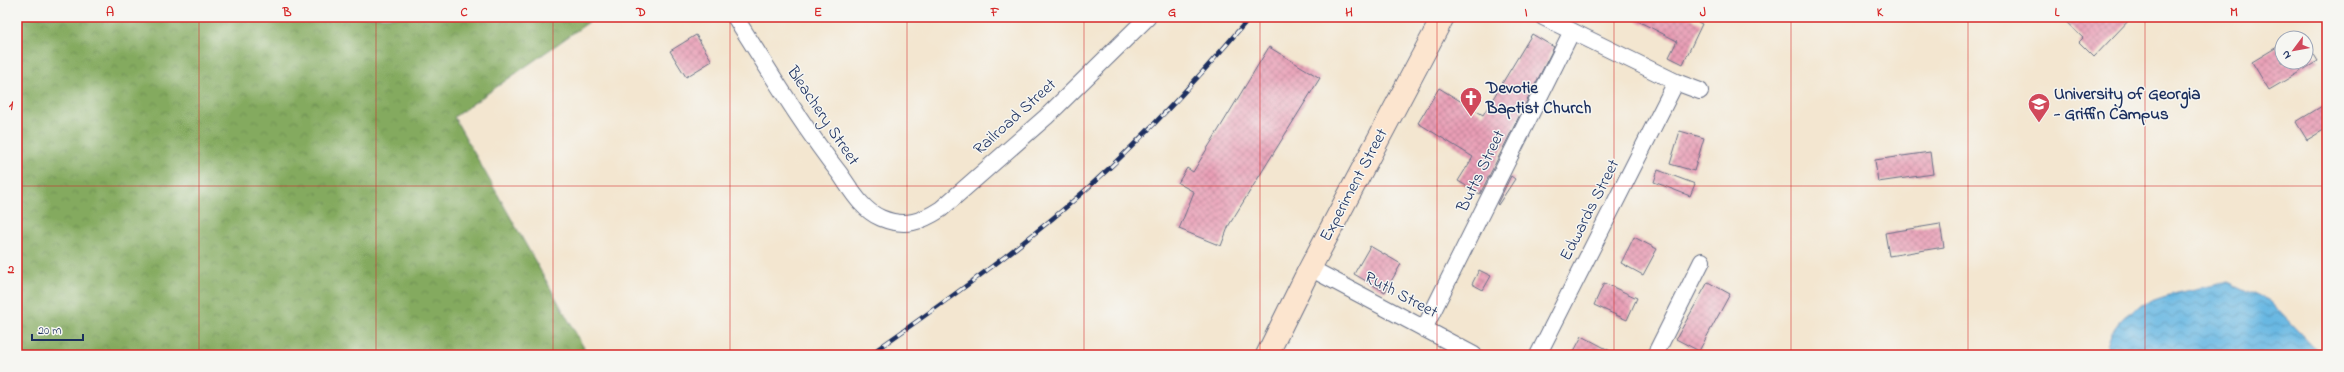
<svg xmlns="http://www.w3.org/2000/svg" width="2344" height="372" font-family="'Indie Flower',sans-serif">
  <defs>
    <pattern id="forest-crowns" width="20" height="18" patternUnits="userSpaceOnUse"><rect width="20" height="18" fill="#84aa5f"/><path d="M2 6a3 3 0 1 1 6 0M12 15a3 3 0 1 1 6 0" fill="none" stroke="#6b8b52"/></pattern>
    <pattern id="water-waves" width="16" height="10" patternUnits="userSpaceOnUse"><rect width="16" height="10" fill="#67b7e2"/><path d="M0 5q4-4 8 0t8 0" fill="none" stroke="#5495ba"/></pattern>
    <pattern id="building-cross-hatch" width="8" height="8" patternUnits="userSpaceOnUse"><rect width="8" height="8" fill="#e99eb5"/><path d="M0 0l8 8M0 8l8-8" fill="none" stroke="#bc8196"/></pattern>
  </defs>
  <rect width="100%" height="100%" fill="#f6f6f2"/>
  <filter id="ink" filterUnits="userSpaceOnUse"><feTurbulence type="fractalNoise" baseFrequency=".025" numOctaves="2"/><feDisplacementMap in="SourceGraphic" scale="8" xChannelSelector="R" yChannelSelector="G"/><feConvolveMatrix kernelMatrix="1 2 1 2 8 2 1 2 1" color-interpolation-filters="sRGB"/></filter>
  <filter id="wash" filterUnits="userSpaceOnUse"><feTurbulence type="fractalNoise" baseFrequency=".012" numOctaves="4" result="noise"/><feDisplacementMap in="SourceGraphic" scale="16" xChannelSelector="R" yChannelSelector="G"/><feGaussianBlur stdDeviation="0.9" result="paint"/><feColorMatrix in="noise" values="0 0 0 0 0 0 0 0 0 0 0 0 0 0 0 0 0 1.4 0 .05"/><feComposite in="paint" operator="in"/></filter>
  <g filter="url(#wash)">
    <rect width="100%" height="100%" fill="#f3e6d0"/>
    <path fill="url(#forest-crowns)" stroke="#506c5e" d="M17,17H596L454,117L588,355H17Z"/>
    <path fill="url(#water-waves)" stroke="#4173a0" d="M2228,282L2270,302L2321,355H2106C2110,297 2184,293 2228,282Z"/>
    <g id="blocks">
      <path fill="url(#building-cross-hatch)" d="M1630,17H1688L1702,24L1683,64L1669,57L1677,41Z
        M2061,17H2132L2094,57L2079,42L2083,38Z
        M1532,34L1554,47L1480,194L1458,181L1473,157L1418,123L1439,88L1483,115Z
        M696,35L712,61L686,77L670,51Z
        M2306,42L2318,61L2269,90L2252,62L2282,44V62H2306Z
        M1269,47L1320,78L1229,225L1221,246L1179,229L1194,192L1178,183L1187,168L1193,172Z
        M2327,103V128L2307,140L2296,122Z
        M1680,131L1704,138L1694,171L1670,164Z
        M1930,152L1933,174L1878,182L1875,160Z
        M1658,170L1695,184L1690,196L1654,182Z
        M1511,176L1515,179L1498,205L1497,204Z
        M1940,224L1944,247L1889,256L1885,233Z
        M1634,237L1657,249L1643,275L1621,263Z
        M1370,246L1401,264L1385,292L1354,274Z
        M1479,270L1491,276L1483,290L1472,284Z
        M1708,282L1730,294L1699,351L1676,339Z
        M1604,283L1637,298L1627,320L1594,305Z
        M1582,336L1618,355H1572Z"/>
    </g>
  </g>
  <g filter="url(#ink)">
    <use href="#blocks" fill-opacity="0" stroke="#676f86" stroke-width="1"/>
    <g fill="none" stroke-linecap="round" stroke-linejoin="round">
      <g stroke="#676f86" stroke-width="18">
        <path id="minor" d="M735,17C769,70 801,124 840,174C851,190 862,210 881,218C905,228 921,222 941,209L1046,117L1148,17
          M1543,17L1676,82L1700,91
          M1310,268L1474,355
          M1424,329L1572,31
          M1538,355L1676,82
          M1655,355L1702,261"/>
      </g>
      <g stroke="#676f86" stroke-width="24">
        <path id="secondary" d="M1267,355L1308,272L1443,17"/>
      </g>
      <use href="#minor" stroke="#fff" stroke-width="16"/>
      <use href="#secondary" stroke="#fce5cf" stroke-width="22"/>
      <g stroke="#1b2f5e" stroke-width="4.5">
        <path id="rail" d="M869,355C936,308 1003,261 1065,208C1133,150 1193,85 1250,17"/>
      </g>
      <use href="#rail" stroke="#f6f6f2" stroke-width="3" stroke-dasharray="9" stroke-linecap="butt"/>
    </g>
  </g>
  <path fill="none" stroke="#d62828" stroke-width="1" stroke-opacity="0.55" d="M199,17V355M376,17V355M553,17V355M730,17V355M907,17V355M1084,17V355M1260,17V355M1437,17V355M1614,17V355M1791,17V355M1968,17V355M2145,17V355M17,186H2327"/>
  <defs>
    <g id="church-pin" transform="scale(1.15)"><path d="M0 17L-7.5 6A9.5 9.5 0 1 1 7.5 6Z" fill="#d1495b" stroke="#f6f6f2"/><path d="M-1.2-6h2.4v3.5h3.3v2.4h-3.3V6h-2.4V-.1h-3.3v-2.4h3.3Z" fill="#fff"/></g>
    <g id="university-pin" transform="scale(1.15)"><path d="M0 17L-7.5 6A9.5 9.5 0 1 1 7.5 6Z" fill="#d1495b" stroke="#f6f6f2"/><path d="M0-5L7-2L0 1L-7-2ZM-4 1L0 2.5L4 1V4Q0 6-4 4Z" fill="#fff"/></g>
  </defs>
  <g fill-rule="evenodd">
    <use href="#church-pin" x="1471" y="98"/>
    <use href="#university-pin" x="2039" y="104"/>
  </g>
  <g text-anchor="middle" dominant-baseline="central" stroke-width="3" stroke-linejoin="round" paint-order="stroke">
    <g font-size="17" font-weight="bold" fill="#1b2f5e" stroke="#f6f6f2" text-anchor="start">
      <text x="1486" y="88">Devotie<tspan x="1486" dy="20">Baptist Church</tspan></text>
      <text x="2054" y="94">University of Georgia<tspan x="2054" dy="20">- Griffin Campus</tspan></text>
    </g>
    <g font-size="17" fill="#1b2f5e" stroke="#f6f6f2">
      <text transform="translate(823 116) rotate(56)">Bleachery Street</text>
      <text transform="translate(1015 117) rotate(-42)">Railroad Street</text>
      <text transform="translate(1481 171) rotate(-64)">Butts Street</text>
      <text transform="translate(1354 185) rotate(-62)">Experiment Street</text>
      <text transform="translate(1590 210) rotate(-63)">Edwards Street</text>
      <text transform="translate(1401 295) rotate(28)">Ruth Street</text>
    </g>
  </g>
  <rect width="2344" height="372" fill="none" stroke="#f6f6f2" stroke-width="44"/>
  <g transform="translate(2294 50) rotate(238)"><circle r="19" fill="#f6f6f2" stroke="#9ea6b7"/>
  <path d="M0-3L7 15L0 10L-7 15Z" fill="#d1495b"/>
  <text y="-6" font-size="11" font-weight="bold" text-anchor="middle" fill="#1b2f5e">N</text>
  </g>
  <path d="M32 334v6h51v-6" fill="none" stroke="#1b2f5e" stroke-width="2"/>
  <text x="38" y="334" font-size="12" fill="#1b2f5e" stroke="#f6f6f2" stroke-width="3" paint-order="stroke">20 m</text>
  <rect x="22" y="22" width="2300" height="328" fill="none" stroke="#d62828" stroke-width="1.5"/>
  <g font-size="13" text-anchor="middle" font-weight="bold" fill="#d62828">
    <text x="110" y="16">A</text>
    <text x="287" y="16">B</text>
    <text x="464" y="16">C</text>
    <text x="641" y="16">D</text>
    <text x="818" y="16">E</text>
    <text x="995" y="16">F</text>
    <text x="1172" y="16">G</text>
    <text x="1349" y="16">H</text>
    <text x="1526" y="16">I</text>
    <text x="1703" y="16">J</text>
    <text x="1880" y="16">K</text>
    <text x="2057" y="16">L</text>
    <text x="2234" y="16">M</text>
    <text x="11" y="109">1</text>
    <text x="11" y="273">2</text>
  </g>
</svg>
